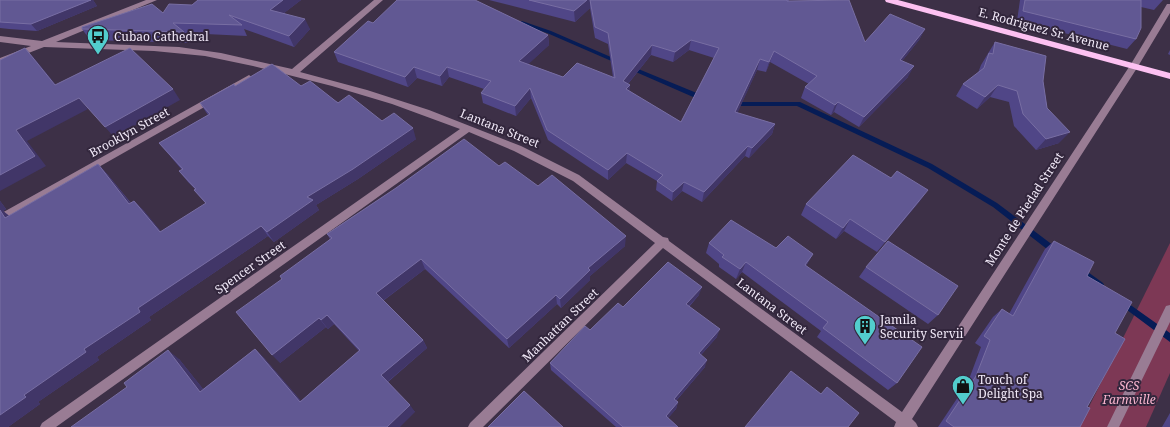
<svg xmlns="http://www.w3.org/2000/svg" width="1170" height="427" font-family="'Noto Serif',serif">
  <rect width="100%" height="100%" fill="#3d3047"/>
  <path fill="#7d3855" d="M1170,243V373L1146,427H1079Z"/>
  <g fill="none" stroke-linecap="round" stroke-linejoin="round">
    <path fill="#061c56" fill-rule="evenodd" d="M522,21L551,31L620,61L621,62L618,64L616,63L547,33L520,24L519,23Z
      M631,66L704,96L705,98L704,100H700L629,69V67Z
      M730,102H800L932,164L997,203L1058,249L1059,251L1058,253L1055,254L1052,253L993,207L928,168L797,106H732L729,104Z
      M1081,267L1103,283L1104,285L1103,287L1100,288L1097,287L1078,272L1077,270L1078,268Z
      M1122,299L1170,333V342L1119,304L1118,302L1119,300Z"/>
    <path fill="#997c94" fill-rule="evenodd" d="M146,0H157L56,42L179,47L221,53L292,69L374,0H383L300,72L367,90L429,110L521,146L579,175L663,237L668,238L669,241L902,412L1131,64L1167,4H1170V13L1137,68L912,419L916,423L918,427H894L896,422L663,248L483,427H468L470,423L655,243L573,181L514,151L469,132L56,427H40L42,423L460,129L392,104L332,86L253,66L205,56L154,51L44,47L0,64V58L31,46L0,42V36L42,41Z
      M249,75L253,78L252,80L0,223V214Z
      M1170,305V322L1119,427H1107L1166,306Z"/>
    <path fill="#fdc1f2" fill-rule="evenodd" d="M885,0H898L1170,73V79L886,2Z"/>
  </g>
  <path fill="#504687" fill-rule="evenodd" d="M0,0H93L97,6L37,31L9,29L0,28Z
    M198,0H301L284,13L310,29L294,47L244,29L247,36L185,33L191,43L90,40L82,29L163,13L192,5Z
    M489,0H789V1L865,42L925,29L919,40L902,61L908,77L859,127L834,112L831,115L801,98L805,87L809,84L770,62L766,72L757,70L737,113L775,124L772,134L749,158L745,156L702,202L682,191L672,201L656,190L657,181L626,163L608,180L548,140L531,98L516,116L483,103L481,93L484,89L449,77L442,86L417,78L408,87L338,62L334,52L548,35L549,45L528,64L563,77H613L608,44L595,38L590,8L575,22ZM689,50L714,58L681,122L629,91L630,85L628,84L651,55L673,62Z
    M1020,0H1163L1154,10L1141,7L1136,39L1127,49L1017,21Z
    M995,42L1043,81L1047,108L1059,143L1036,150L1014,126L1009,102L990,97L977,109L956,96L963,84L978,73L981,65Z
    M1170,50V55L1168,54Z
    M235,86H301L382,121L416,139L358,179L316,205L319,210L274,242L268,236L149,317L151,320L97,357L99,360L38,402L40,404L8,427H0V201L6,209L3,211L9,216L98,164L108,175L131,203L134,201L144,211L161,232L206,204L194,190L195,189L188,182L179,171L182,170L159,143L208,115L200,103Z
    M499,166L538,186L625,246L590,276V280L561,308L557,304L509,348L425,269L383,301L423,340L427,348L388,382L415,412L127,387L179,359L203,389L255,349L264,358L301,401L359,351L334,324L328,329L326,327L280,363L282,279L330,239L327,234Z
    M920,201L877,252L844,231L836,239L801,215L806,204Z
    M1054,241L1087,276L1115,333L1080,427H938L968,382L981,347L975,343L993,317L1002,309L1009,314L1045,249Z
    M709,243L776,248L813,254L806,266L897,383L888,390L817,337L821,331L742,272L736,279L719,267V264L706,253Z
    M866,267L938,315L928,324L859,277Z
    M699,295L689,307L717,337L701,355L705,367L676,401L678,402L676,409L668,418L678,427H616L551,370L550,363L590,330L623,307Z
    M1170,413V427H1162Z"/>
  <path fill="#413668" d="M91,0H93L97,6L37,31L31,24Z
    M283,0H301L275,20L270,10Z
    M587,0H590V8L575,22L574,11Z
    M305,19L310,29L294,47L289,36Z
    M925,29L919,40L895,70L900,60Z
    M548,35L549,45L520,72L519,61Z
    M691,40L689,50L673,62L675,52Z
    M652,45L651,55L622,91L623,81Z
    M25,48L35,59L65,96L55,85Z
    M774,51L770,62L766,72L769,62Z
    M760,59L757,70L733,123L735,112Z
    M914,66L908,77L859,127L864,117Z
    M414,67L417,78L408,87L405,77Z
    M447,67L449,77L442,86L440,76Z
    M630,85L629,95L626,89Z
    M998,85L990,97L977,109L985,97Z
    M530,88L531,98L516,116L515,106Z
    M173,89L180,100L114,137L105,127Z
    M79,98L88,109L27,141L46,166L0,191V175L16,130Z
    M838,102L834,112L831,115L835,105Z
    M775,124L772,134L749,158L752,148Z
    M413,128L416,139L358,179L316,205L319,210L274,242L267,232L307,197Z
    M1070,132L1059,143L1036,150L1046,139Z
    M748,146L745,156L702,202L704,192Z
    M627,153L626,163L608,180V170Z
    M98,164L108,175L139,214L129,204Z
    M684,182L682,191L672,201L673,192Z
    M928,190L920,201L877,252L885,242Z
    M0,201L6,209L3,211L12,218L18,227L0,213Z
    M134,201L144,211L170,242L160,232Z
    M850,219L844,231L836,239L843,228Z
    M261,226L268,236L149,317L151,320L97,357L99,360L38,402L40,404L8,427H0V415L24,395L138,308Z
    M626,236L625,246L590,276V280L561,308L560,299L588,268Z
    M813,254L807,264L800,275L805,265Z
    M421,259L425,269L381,302L376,293Z
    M746,262L742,272L736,279L740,269Z
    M702,287L699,295L683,312L686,304Z
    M556,295L557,304L509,348L507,339Z
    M327,315L334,324L328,329L321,320Z
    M319,318L326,327L280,363L272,355Z
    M720,329L717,337L696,360L699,353Z
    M423,340L427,348L386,383L381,375Z
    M255,349L264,358L308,409L300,402Z
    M168,350L179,359L211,399L200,392Z
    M707,360L705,367L672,405L674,399Z
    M678,402L676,409L664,423L666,416Z
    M410,405L415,412L400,427H387Z"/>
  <path fill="#615893" stroke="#786ea3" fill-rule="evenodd" d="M0,0H91L31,24L0,22Z
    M198,0H283L270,10L305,19L289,36L229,15L242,25L173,23L184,32L82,29V27L152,4L163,13L169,4L192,5Z
    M397,0H475L548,35L519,61L563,77L577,63L615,78L608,33L595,27L590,0H787V1L849,0L865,42L890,14L925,29L900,60L914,66L864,117L838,102L835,105L805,87L817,76L774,51L769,62L760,59L735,112L775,124L752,148L748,146L704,192L684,182L673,192L657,181L663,175L627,153L608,170L547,130L530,88L515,106L481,93L491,81L447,67L440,76L414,67L405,77L334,52L368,21L373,23ZM691,40L719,48L681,122L626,89L630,85L623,81L652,45L675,52Z
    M529,0H587L574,11Z
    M1025,0H1141V28L1136,39L1023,11Z
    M995,42L1046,56L1043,81L1047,108L1070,132L1046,139L1023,114L1017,91L998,85L985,97L963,84L984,68L989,53L993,54Z
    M25,48L55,85L130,48L173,89L105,127L79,98L16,130L35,156L0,175V60Z
    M272,64L301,86L310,81L338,103L349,95L382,121L394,113L413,128L353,169L307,197L313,200L267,232L261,226L138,308L140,312L84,349L86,352L24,395L26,397L0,415V210L5,218L98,164L129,204L134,201L160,232L206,203L194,190L196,189L179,171L183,169L159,143L210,114L200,103L234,84L235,86Z
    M464,139L499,166L505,162L538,186L552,175L626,236L588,268L590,270L560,299L556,295L507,339L421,259L376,293L423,340L381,375L410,405L387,427H71L127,387L124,383L168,350L200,392L255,349L300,402L360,350L327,315L321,320L319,318L272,355L236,312L282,279L280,276L332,238L327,234L396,188Z
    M853,155L891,178L897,171L928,190L885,242L850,219L843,228L806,204Z
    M731,220L776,248L788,236L813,254L805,265L922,347L897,383L823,328L828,322L746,262L740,269L722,257L724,255L709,243Z
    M888,241L958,286L938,315L866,267Z
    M1054,241L1094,262L1087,276L1132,302L1115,333L1125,339L1087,407L1090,408L1080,427H954L946,421L976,376L990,340L984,336L1002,309L1013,316Z
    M668,262L702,287L686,304L720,329L699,353L707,360L674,399L678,402L666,416L678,427H623L550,363L585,326L590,330L618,303L623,307Z
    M791,371L821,394L827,387L859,413L848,427H745Z
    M524,391L563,427H488Z"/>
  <defs>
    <g id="bus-pin" transform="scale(1.15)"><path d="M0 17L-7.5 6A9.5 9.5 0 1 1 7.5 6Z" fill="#52cdcd" stroke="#32263c"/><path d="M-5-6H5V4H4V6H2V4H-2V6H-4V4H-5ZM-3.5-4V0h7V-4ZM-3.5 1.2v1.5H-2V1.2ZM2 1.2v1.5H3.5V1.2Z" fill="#111"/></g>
    <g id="building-pin" transform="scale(1.15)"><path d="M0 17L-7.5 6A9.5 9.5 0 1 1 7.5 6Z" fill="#52cdcd" stroke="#32263c"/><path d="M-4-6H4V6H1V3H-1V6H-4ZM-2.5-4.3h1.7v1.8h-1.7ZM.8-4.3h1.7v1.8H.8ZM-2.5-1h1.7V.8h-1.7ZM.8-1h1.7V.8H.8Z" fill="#111"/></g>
    <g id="shop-pin" transform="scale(1.15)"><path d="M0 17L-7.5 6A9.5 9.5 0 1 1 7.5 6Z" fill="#52cdcd" stroke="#32263c"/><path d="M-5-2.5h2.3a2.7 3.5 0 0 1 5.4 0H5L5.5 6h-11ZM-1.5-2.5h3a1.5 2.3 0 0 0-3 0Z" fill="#111"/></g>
  </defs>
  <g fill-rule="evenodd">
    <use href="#bus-pin" x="98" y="36"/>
    <use href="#building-pin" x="865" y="326"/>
    <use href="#shop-pin" x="963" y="386"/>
  </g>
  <g text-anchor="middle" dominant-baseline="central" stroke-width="4" stroke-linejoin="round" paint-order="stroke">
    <g font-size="12" fill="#f1e9f8" stroke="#32263c">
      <text transform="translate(1044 29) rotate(15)">E. Rodriguez Sr. Avenue</text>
      <text transform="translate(500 128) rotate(22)">Lantana Street</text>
      <text transform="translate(129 132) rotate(-29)">Brooklyn Street</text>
      <text transform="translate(1024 209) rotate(-57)">Monte de Piedad Street</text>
      <text transform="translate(250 267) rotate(-35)">Spencer Street</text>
      <text transform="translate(772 306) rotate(37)">Lantana Street</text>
      <text transform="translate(560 325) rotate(-44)">Manhattan Street</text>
    </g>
    <g font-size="12" fill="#f1e9f8" stroke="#32263c" text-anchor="start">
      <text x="114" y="36">Cubao Cathedral</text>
      <text x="880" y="319">Jamila<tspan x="880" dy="14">Security Servii</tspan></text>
      <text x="978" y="379">Touch of<tspan x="978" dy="14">Delight Spa</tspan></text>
    </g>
    <g font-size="12" font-style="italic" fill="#fab6cf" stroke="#32263c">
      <text x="1129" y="385">SCS<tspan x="1129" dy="14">Farmville</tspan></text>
    </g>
  </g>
</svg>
